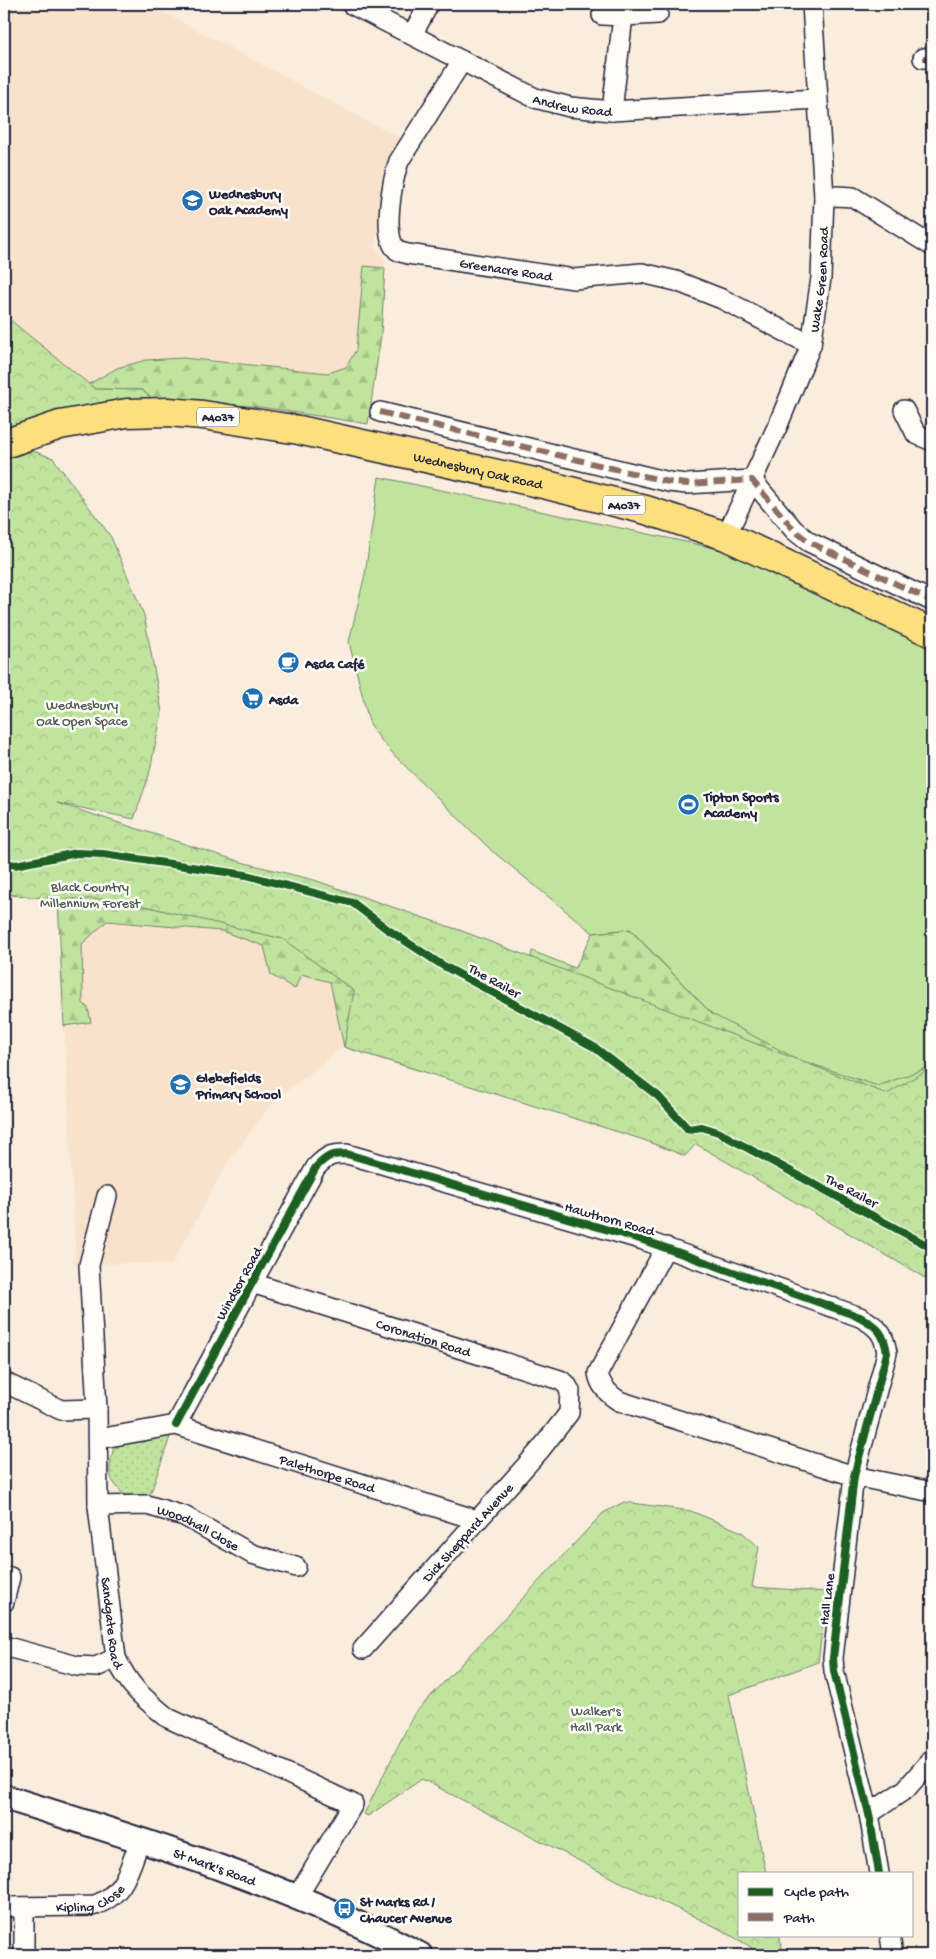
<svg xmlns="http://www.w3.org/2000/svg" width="936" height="1959" viewBox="0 0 936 1959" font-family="'Gochi Hand',sans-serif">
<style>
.built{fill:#f8e2cb}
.grass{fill:url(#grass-dots);stroke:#71836c}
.forest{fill:url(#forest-firs);stroke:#71836c}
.park{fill:url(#park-crowns);stroke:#71836c}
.pitch{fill:#c0e49e;stroke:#71836c}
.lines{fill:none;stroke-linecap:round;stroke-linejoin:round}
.minor-casing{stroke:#22223b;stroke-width:22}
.tertiary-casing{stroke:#22223b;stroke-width:28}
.primary-casing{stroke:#22223b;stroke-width:31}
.minor{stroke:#fdfcf7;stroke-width:19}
.tertiary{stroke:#fdfcf7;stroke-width:24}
.primary{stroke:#fce080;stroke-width:28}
.quiet{stroke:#8d6e63;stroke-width:6;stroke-dasharray:12 6;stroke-linecap:butt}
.cycleway-casing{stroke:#fdfcf7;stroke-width:11}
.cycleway{stroke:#1b5e20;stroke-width:8}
.labels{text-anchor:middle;stroke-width:5;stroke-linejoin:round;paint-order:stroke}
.shield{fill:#fdfcf7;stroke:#646373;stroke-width:1}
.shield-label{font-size:12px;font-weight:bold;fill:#22223b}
.street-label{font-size:14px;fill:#22223b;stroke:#fdfcf7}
.poi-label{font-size:14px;font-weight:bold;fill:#22223b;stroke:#fdfcf7;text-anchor:start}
.park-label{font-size:14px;fill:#515c59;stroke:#fdfcf7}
</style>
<defs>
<pattern id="grass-dots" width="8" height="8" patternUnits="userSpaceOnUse" patternTransform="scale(1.25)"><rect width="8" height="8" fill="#c0e49e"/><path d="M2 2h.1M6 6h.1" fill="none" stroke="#a5c389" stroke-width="1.8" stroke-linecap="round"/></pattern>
<pattern id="forest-firs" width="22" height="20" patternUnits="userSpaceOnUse" patternTransform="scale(1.25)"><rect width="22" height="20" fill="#c0e49e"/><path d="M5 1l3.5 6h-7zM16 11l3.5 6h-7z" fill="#a5c389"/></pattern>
<pattern id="park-crowns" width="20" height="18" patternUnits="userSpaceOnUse" patternTransform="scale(1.25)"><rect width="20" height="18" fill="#c0e49e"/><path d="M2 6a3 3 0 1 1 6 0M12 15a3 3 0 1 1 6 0" fill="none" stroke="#a5c389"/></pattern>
</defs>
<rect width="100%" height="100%" fill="#faeddd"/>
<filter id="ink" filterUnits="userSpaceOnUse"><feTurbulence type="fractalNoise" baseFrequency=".02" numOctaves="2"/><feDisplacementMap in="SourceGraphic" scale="10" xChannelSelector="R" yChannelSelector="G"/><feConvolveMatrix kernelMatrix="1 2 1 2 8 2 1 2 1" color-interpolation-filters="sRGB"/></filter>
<g filter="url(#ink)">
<path class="built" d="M4,4H148L401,139L390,156L375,246L385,262L381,335L368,424L261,407L151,398L142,390L95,389L4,315Z
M58,899L283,939L354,991L344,1047L333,1054L312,1072L275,1099L224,1168L172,1265L145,1263L74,1264L75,1246Z"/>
<path class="grass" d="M171,1434L149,1498L123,1494C107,1476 108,1474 113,1450L128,1440Z"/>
<path class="forest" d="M364,266L385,268L381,335L368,424L261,407L151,398L142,390L95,389L89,384L117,368L146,360L183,358L328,373L346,367L356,350Z
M16,875L347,953L421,1071L344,1047L330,982L301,974L295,989L271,975L264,946L221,931L107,921L82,944L83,1003L88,1008L91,1022L64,1026L58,899L12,895Z
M629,929L712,1014L911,1073L932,1066V1238L529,969L532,951L575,968L593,933Z"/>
<path class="park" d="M4,315L95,389L142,390L151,398L79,407L4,429Z
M33,451L53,458L111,537L144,615L162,712L149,775L134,819L57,803L241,862L314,880L462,931L887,1094L932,1067V1282L696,1144L685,1156L644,1140L344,1047L354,991L283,939L115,899H58L4,894V460Z
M624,1502L691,1511L742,1532L759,1547L752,1587L827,1592L818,1662L729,1695L766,1873H740V1935H779L784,1955H753L751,1947L716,1927L610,1877L422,1779L368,1816L364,1814L414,1714L603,1513Z"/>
<path class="pitch" d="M379,477L724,550L932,648V1066L878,1086L797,1059L712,1014L630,929L593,933L491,850L397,758L380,739L369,722L349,642L365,574Z"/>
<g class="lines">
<defs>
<g id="minor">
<path id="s1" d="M351,4L535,98L570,107L612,111L817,99"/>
<path d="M602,15L623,16L612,111"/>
<path d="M623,16L658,14"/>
<path d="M412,35L429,4"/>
<path d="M923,58H932"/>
<path id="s2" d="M462,61L399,161C393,178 381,237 397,250C399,252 404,253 408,254L574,279L642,273L676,281L722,299L811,345"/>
<path d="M824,197L836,196L853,197L932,246"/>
<path d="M904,410L916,434L932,441"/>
<path d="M380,412L669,482L687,484L752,480L794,530L809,542L932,601"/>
<path id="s3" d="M726,536L778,425L811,345L821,278L824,197L812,4"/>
<path id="s4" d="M107,1196L89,1265L97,1409L98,1506L116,1658C130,1688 142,1697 168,1718L353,1804L297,1897"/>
<path d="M666,1247L598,1373C600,1386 608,1394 619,1401L854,1476L932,1492"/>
<path id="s5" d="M252,1283L560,1380L566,1384L570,1391L569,1413L540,1450L363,1649"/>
<path d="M4,1382L61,1410L97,1409"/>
<path d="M176,1425L252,1283L316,1167C328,1155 331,1154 347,1154L643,1240L860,1317C878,1327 884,1333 887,1353L854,1476L833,1658L834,1671L869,1814L879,1873"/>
<path id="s6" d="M98,1439L176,1425L477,1520"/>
<path id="s7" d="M98,1506L147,1505L184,1516L252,1554L296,1567"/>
<path d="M4,1602L10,1577"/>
<path d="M4,1646L77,1666L96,1667L116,1658"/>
<path d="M869,1814L906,1789L932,1759"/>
<path id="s8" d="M4,1907L92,1906C125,1896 129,1869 140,1840"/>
<path d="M24,1907V1955"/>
<path d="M890,1935L893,1955"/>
</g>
<g id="tertiary">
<path id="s9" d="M4,1797C145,1841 290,1885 420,1955"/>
</g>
<g id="primary">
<path id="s10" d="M4,444L60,425L127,413L168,412L203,415L299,430L543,484L646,510L726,536L932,633"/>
</g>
</defs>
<use href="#minor" class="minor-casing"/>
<use href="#tertiary" class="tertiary-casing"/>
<use href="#primary" class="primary-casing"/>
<use href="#minor" class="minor"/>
<use href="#tertiary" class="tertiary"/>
<use href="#primary" class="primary"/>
<path class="quiet" d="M923,58H932
M380,412L669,482L687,484L752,480L794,530L809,542L932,601"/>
<defs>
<path id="cycleway" d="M4,862L15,865L77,853L103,854L246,875L353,903L387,929L442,965L594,1047L658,1096L688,1129L702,1127L718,1132L932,1248
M176,1425L252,1283L316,1167C328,1155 331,1154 347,1154L643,1240L860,1317C878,1327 884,1333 887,1353L854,1476L833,1658L834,1671L869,1814L879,1873"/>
</defs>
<use href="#cycleway" class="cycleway-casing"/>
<use href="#cycleway" class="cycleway"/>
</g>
</g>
<defs>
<symbol id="school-disc" viewBox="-11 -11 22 22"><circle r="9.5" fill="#1f6fb2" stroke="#fdfcf7"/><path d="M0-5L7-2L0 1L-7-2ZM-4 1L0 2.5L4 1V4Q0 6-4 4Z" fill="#fff"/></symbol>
<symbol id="cafe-disc" viewBox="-11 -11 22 22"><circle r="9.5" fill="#1f6fb2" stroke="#fdfcf7"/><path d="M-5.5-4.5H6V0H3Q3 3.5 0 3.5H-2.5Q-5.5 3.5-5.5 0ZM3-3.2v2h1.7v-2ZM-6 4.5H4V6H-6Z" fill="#fff"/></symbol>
<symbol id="supermarket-disc" viewBox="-11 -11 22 22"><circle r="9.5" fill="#1f6fb2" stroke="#fdfcf7"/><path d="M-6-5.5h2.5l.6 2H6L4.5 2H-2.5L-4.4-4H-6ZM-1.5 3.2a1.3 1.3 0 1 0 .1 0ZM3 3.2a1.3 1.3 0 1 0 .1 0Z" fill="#fff"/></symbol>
<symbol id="stadium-disc" viewBox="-11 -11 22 22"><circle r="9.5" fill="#1f6fb2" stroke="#fdfcf7"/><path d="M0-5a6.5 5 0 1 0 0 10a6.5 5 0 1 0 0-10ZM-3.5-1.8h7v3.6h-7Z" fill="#fff"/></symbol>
<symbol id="bus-disc" viewBox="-11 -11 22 22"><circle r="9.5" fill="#1f6fb2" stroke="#fdfcf7"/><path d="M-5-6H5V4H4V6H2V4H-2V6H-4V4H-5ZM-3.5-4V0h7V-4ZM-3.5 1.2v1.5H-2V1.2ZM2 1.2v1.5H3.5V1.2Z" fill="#fff"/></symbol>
</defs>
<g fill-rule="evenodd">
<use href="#school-disc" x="180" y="188" width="25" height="25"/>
<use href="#cafe-disc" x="276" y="650" width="25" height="25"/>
<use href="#supermarket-disc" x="240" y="686" width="25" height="25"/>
<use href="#stadium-disc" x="676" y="792" width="25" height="25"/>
<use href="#school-disc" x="168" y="1072" width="25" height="25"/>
<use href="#bus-disc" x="332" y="1896" width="25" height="25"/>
</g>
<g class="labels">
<g class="shield">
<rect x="197" y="407.5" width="42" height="19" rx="4"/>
<rect x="603" y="495.5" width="42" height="19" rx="4"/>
</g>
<g class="shield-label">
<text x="218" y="421">A4037</text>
<text x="624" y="509">A4037</text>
</g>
<g class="street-label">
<text dy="5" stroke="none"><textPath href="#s1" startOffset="245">Andrew Road</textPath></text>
<text dy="5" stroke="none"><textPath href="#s2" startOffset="321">Greenacre Road</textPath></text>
<text dy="5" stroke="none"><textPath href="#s3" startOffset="275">Wake Green Road</textPath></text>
<text dy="5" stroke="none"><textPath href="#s10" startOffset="484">Wednesbury Oak Road</textPath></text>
<text transform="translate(495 980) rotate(29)" y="5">The Railer</text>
<text transform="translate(852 1190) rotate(28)" y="5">The Railer</text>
<text transform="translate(610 1218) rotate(16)" y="5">Hawthorn Road</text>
<text transform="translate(238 1283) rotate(-61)" y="5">Windsor Road</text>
<text dy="5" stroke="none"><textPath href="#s5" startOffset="180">Coronation Road</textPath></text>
<text dy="5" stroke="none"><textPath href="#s6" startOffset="238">Palethorpe Road</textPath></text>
<text dy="5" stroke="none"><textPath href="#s7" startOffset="105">Woodhall Close</textPath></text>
<text transform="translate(467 1532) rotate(-48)" y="5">Dick Sheppard Avenue</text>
<text transform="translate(826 1599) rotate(-83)" y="5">Hall Lane</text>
<text dy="5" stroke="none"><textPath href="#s4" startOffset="430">Sandgate Road</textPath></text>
<text dy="5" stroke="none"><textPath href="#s9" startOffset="222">St Mark's Road</textPath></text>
<text dy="5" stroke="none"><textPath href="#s8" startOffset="88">Kipling Close</textPath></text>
</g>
<g class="poi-label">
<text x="209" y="198">Wednesbury<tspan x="209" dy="16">Oak Academy</tspan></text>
<text x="305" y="668">Asda Café</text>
<text x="269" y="704">Asda</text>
<text x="704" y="801">Tipton Sports<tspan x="704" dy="16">Academy</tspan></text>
<text x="196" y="1082">Glebefields<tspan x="196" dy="16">Primary School</tspan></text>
<text x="360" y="1906">St Marks Rd /<tspan x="360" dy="16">Chaucer Avenue</tspan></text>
</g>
<g class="park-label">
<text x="82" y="709">Wednesbury<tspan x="82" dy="16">Oak Open Space</tspan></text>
<text x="90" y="891">Black Country<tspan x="90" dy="16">Millennium Forest</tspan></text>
<text x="596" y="1715">Walker's<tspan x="596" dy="16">Hall Park</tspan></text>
</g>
</g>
<rect width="936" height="1959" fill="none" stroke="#fdfcf7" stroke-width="20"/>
<rect x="10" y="10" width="916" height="1939" fill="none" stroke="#22223b" stroke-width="2" filter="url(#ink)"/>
<rect x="738" y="1872" width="175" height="65" fill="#fdfcf7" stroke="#a5a5ac"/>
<rect x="748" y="1888" width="25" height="8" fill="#1b5e20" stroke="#a5a5ac"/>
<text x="784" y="1896" font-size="15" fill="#22223b">Cycle path</text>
<rect x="748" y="1913" width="25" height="8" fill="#8d6e63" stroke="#a5a5ac"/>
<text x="784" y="1922" font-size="15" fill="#22223b">Path</text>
</svg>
